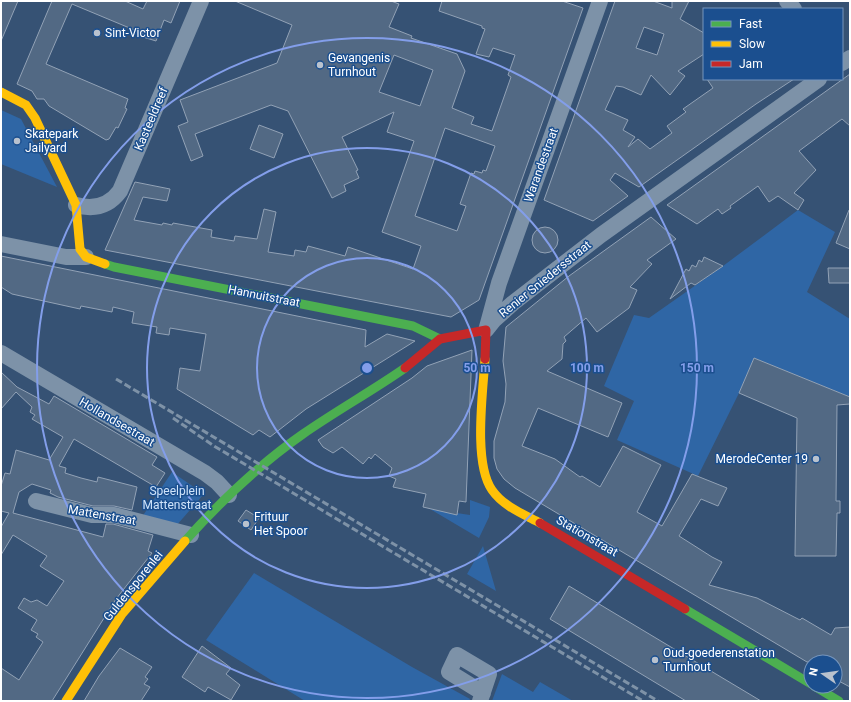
<svg xmlns="http://www.w3.org/2000/svg" width="851" height="702" viewBox="0 0 851 702" font-family="Roboto,sans-serif">
<style>
.green{fill:#2f66a5}
.building{fill:#526984;stroke:#92a2b6;fill-rule:evenodd}
.lines{fill:none;stroke-linecap:round;stroke-linejoin:round}
.street{stroke:#7d92a8;stroke-width:16}
.fast{stroke:#4caf50;stroke-width:9}
.slow{stroke:#ffc107;stroke-width:9}
.jam{stroke:#c62828;stroke-width:9}
.rail{stroke:#7e92a7;stroke-width:3;stroke-dasharray:7 3;stroke-linecap:butt}
.ring{fill:none;stroke:#839eea;stroke-width:2}
.poi-dot{fill:#b9c2ce;stroke:#1b4f8f;stroke-width:1.5}
.labels{text-anchor:middle;stroke-width:3;stroke-linejoin:round;paint-order:stroke}
.poi-label{font-size:12px;fill:#fff;stroke:#1b4f8f;text-anchor:start}
.street-label{font-size:12px;fill:#fff;stroke:#1b4f8f}
.park-label{font-size:12px;fill:#cfe3fa;stroke:#1b4f8f}
.centre{fill:#839eea;stroke:#1b4f8f;stroke-width:2}
.ring-label{font-size:12px;text-anchor:middle;font-weight:bold;fill:#839eea;stroke:#1b4f8f;stroke-width:3;stroke-linejoin:round;paint-order:stroke}
</style>
<rect width="100%" height="100%" fill="#365274"/>
<path class="green" d="M1,110L21,119L57,187L1,164Z
M798,210L835,232L807,292L850,319V397L754,358L739,393L698,476L617,440L634,401L604,386L634,315L649,318L723,266Z
M172,472L204,494L176,526L142,517Z
M470,500L490,507L489,517L479,538L430,509L470,515Z
M483,546L496,591L467,574Z
M254,573L412,667L470,699L469,701H305L206,640Z
M502,674L533,692L540,682L573,701H492Z"/>
<path class="building" d="M1,1H18L1,41Z
M52,1H125L143,9L147,1H180L171,23L164,20L156,41L143,37L144,34L72,4L46,64L128,99L125,108L127,109L118,128L116,127L109,139L106,140L49,106L44,99H37L32,91L17,84Z
M235,1H391L399,4L389,27L412,36L411,38L457,54L465,71L452,108L474,117L471,124L492,131L511,77L508,75L515,55L493,48L489,57L476,54L485,29L482,28V26L439,11L442,1H562L583,8L479,300L451,317L105,250L135,182L170,189L167,201L143,197L134,220L162,225L163,223L172,225L173,223L212,230L211,237L234,241L235,236L257,239L264,209L276,212L268,252L294,256L295,250L306,252L308,246L345,256L348,247L413,269L421,246L382,232L414,141L387,132L394,112L342,137L358,170L356,171L359,178L344,185L346,191L332,198L288,111L271,105L195,134L203,156L191,161L178,126L188,122L180,100L277,63L292,25ZM394,55L433,70L420,106L379,92ZM445,128L495,146L486,171L483,170L482,173L475,171L474,174L471,173L460,204L466,206L457,231L415,216Z
M615,1H653L672,8V1H689L680,19L704,33V54L678,71L685,76L670,95L651,75L641,95L623,87L616,86L605,110L628,120L623,130L635,137L628,147L638,139L650,149L672,133L667,126L686,112L683,109L713,88L707,79H794L756,104L639,187L615,173L610,180L628,196L593,221L544,200ZM644,27L664,34L657,55L636,48Z
M850,74V126L842,119L799,151L816,170L794,193L804,200L798,210L778,196L769,202L758,186L730,206L731,208L722,214L718,209L697,224L667,205Z
M259,125L283,134L274,158L250,149Z
M849,210H850V249L836,243Z
M651,217L676,239L647,260L652,264L630,287L637,290L629,308L597,332L586,318L564,337L566,341L563,344L562,359L547,371L622,403L608,437L538,408L522,446L555,459L580,477L582,476L600,487L623,446L661,465L637,512L662,526L692,474L727,488L718,506L701,499L679,536L712,557L722,562L709,585L757,598L800,620L802,618L831,635L835,628L850,627V687L835,679V662H807L515,488L504,479L497,469L494,458V441L505,402L506,384L503,361L506,327L569,276Z
M532 240a13 13 0 1 1 26 0a13 13 0 1 1-26 0Z
M1,256L366,330L365,347L387,334L415,341L306,409L270,437L259,430L253,435L177,389L180,368L200,371L206,334L170,328L169,335L156,333L157,327L132,323L134,312L113,307L112,312L81,306L80,309L12,294L1,287Z
M704,257L723,266L695,285L691,283L670,299L686,269L689,271L692,265L696,267L699,260L702,262Z
M828,268H850V283H829Z
M472,350L466,502L459,501L457,515L423,507L426,494L393,487L396,479L389,476L392,468L375,454L371,459L369,457L363,464L342,447L333,453L323,447L318,440L412,378L427,366Z
M754,358L850,397V404L837,405L836,501H840V513H837L836,556H795L797,418L739,393Z
M1,372L17,387L49,404L54,396L157,457L152,465L165,473L156,487L74,439L59,466L66,468L65,473L81,478L97,482L98,477L137,487L132,510L114,506H93L58,497L50,493L51,490L32,484L19,492L13,513L103,537L106,524H113L153,535L148,551L152,553L116,599L52,701H1V668L19,680L43,642L36,637L38,634L31,630L37,620L18,608L24,598L31,602L37,600L47,606L64,581L40,566L47,556L13,535L1,555V527L9,513L1,511V486L5,473L10,474L16,450L49,460L63,437L32,419L35,415L30,412L32,407L16,392L1,409Z
M246,510L259,518L251,530L238,521Z
M569,586L761,701H686L550,619Z
M202,646L231,668L226,674L240,685L231,700L208,687L205,692L182,677Z
M120,648L152,667L145,677L148,679L144,684L150,687L141,701H84L99,676Z"/>
<g class="lines">
<path class="street" d="M787,1L794,9
M842,63L850,58
M76,205C94,210 109,206 120,191L201,1
M1,244L66,257H86
M487,327L499,283L600,1
M486,330L494,320L513,303L601,235L819,79
M1,353L205,473L217,482L229,495
M36,501L92,515H114L191,535
M480,701L489,674L457,655L449,672L483,693"/>
<path class="fast" d="M105,264L114,267L413,326L440,339
M185,541C220,502 260,464 303,434C336,411 372,391 405,368
M685,609L811,684
M814,686L839,701"/>
<path class="slow" d="M1,92L26,105L35,118L76,205L80,249L86,257L105,264
M485,359C483,392 473,463 492,490C503,506 523,514 540,523
M66,701L122,614L185,541"/>
<path class="jam" d="M405,368L440,339L486,330L485,359
M540,523L685,609"/>
<path class="rail" d="M116,379L658,701
M173,418L214,446L643,701"/>
</g>
<g class="ring">
<circle cx="367" cy="368" r="110"/>
<circle cx="367" cy="368" r="220"/>
<circle cx="367" cy="368" r="330"/>
</g>
<g class="poi-dot">
<circle cx="97" cy="33" r="4"/>
<circle cx="320" cy="65" r="4"/>
<circle cx="17" cy="141" r="4"/>
<circle cx="816" cy="459" r="4"/>
<circle cx="246" cy="524" r="4"/>
<circle cx="655" cy="660" r="4"/>
</g>
<g class="labels">
<g class="poi-label">
<text x="105" y="37">Sint-Victor</text>
<text x="328" y="62">Gevangenis<tspan x="328" dy="14">Turnhout</tspan></text>
<text x="25" y="138">Skatepark<tspan x="25" dy="14">Jailyard</tspan></text>
<text x="808" y="463" text-anchor="end">MerodeCenter 19</text>
<text x="254" y="521">Frituur<tspan x="254" dy="14">Het Spoor</tspan></text>
<text x="663" y="657">Oud-goederenstation<tspan x="663" dy="14">Turnhout</tspan></text>
</g>
<g class="street-label">
<text transform="translate(151 119) rotate(-67)" y="4">Kasteeldreef</text>
<text transform="translate(541 165) rotate(-70)" y="4">Warandestraat</text>
<text transform="translate(545 279) rotate(-39)" y="4">Renier Sniedersstraat</text>
<text transform="translate(264 296) rotate(11)" y="4">Hannuitstraat</text>
<text transform="translate(117 422) rotate(30)" y="4">Hollandsestraat</text>
<text transform="translate(102 515) rotate(10)" y="4">Mattenstraat</text>
<text transform="translate(587 536) rotate(30)" y="4">Stationstraat</text>
<text transform="translate(133 586) rotate(-51)" y="4">Guldensporenlei</text>
</g>
<g class="park-label">
<text x="177" y="495">Speelplein<tspan x="177" dy="14">Mattenstraat</tspan></text>
</g>
</g>
<circle cx="367" cy="368" r="6" class="centre"/>
<g class="ring-label">
<text x="477" y="372">50 m</text>
<text x="587" y="372">100 m</text>
<text x="697" y="372">150 m</text>
</g>
<rect width="851" height="702" fill="none" stroke="#ffffff" stroke-width="4"/>
<rect x="703" y="8" width="140" height="72" fill="#1b4f8f" stroke="#7695bc"/>
<rect x="711" y="21" width="20" height="6" fill="#4caf50" stroke="#7695bc"/>
<text x="739" y="28" font-size="12" fill="#ffffff">Fast</text>
<rect x="711" y="41" width="20" height="6" fill="#ffc107" stroke="#7695bc"/>
<text x="739" y="48" font-size="12" fill="#ffffff">Slow</text>
<rect x="711" y="61" width="20" height="6" fill="#c62828" stroke="#7695bc"/>
<text x="739" y="68" font-size="12" fill="#ffffff">Jam</text>
<g transform="translate(823 674) rotate(283)"><circle r="19" fill="#1b4f8f" stroke="#7695bc"/>
<path d="M0-3L7 15L0 10L-7 15Z" fill="#b9c2ce"/>
<text y="-6" font-size="11" font-weight="bold" text-anchor="middle" fill="#ffffff">N</text>
</g>
</svg>
